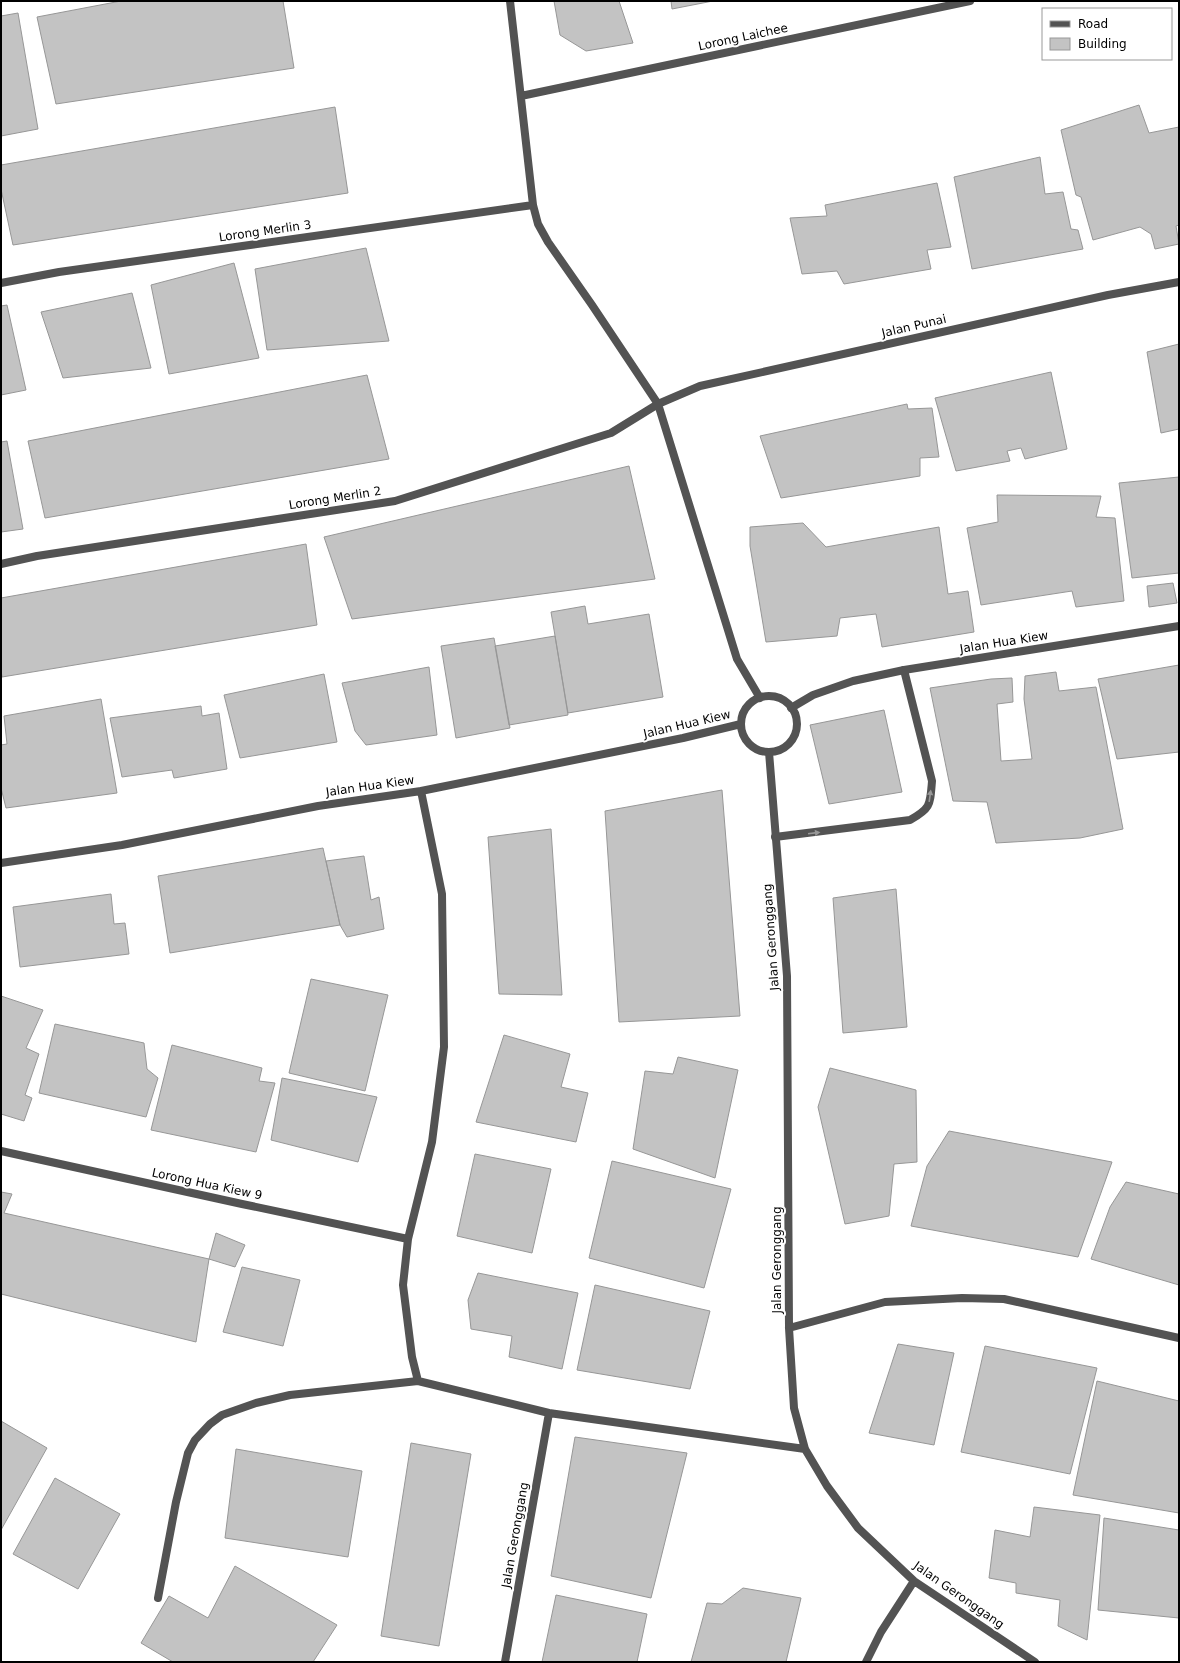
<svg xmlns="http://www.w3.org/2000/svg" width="1180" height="1663" viewBox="0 0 1180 1663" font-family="'DejaVu Sans',sans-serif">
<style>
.building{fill:#c3c3c3;stroke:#979797}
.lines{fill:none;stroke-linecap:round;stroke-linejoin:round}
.service{stroke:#535353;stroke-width:8}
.minor{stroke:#535353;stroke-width:8}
.oneway{fill:#989898}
.labels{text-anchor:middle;stroke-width:4;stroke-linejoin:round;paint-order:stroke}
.street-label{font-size:12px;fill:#000;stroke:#fff}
</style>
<rect width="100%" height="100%" fill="#fff"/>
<path class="building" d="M121,1H283L294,68L56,104L37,17Z
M554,1H619L633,43L586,51L560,35Z
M671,1H713L672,9Z
M18,13L38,129L1,136V16Z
M1139,105L1149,133L1179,127V225L1176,226L1179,244L1155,249L1151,234L1140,227L1093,240L1081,197L1076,195L1061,130Z
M335,107L348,193L13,245L1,189V165Z
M1040,157L1045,194L1063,192L1071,229L1078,230L1083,249L972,269L954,177Z
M937,183L951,247L927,250L931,269L844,284L837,271L802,274L790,218L827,216L825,205Z
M366,248L389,341L267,350L255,269Z
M234,263L259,358L169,374L151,285Z
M132,293L151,368L63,378L41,312Z
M7,305L26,390L1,395V306Z
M1179,344V429L1161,433L1147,352Z
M1051,372L1067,449L1025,459L1021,448L1007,451L1010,461L956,471L935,398Z
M367,375L389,459L45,518L28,441Z
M907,404L908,409L932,408L939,457L920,458V476L781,498L760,436Z
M7,441L23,529L1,532V442Z
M629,466L655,579L352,619L324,537Z
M1179,477V573L1132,578L1119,483Z
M997,495L1101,496L1096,517L1115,518L1124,601L1076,607L1072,591L981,605L967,528L998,522Z
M803,523L826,547L939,527L948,594L968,591L974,632L882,647L876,614L840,618L837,636L766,642L750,546V527Z
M306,544L317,625L2,677L1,670V598Z
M1173,583L1177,603L1149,607L1147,586Z
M585,606L588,624L649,614L663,697L568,713L551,612Z
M555,636L568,715L509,725L495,646Z
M494,638L510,728L456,738L441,646Z
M1179,665V752L1117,759L1098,679Z
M429,667L437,735L366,745L355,731L342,683Z
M1056,672L1059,691L1096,687L1123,829L1080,838L996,843L987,802L953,801L930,688L991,679L1012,678L1013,702L997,704L1001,761L1032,759L1024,699L1025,676Z
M324,674L337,742L240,758L224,695Z
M101,699L117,793L6,808L1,788V745L7,744L4,716Z
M201,706L202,716L219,713L227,769L174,778L172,770L122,777L110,718Z
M884,710L902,792L829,804L810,725Z
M722,790L740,1016L619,1022L605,811Z
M551,829L562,995L499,994L488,837Z
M323,848L340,925L170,953L158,876Z
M364,856L371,900L379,897L384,929L347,937L340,925L326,861Z
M896,889L907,1027L843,1033L833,898Z
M111,894L114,924L125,923L129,954L20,967L13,907Z
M311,979L388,995L365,1091L289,1073Z
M1,996L43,1010L26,1048L39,1054L25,1095L32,1098L24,1121L1,1114Z
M55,1024L144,1043L147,1069L158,1078L146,1117L39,1093Z
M504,1035L570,1054L561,1087L588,1093L576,1142L476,1122Z
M172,1045L262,1068L259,1081L275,1083L256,1152L151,1130Z
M678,1057L738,1070L715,1178L633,1149L645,1071L673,1074Z
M830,1068L916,1090L917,1162L894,1164L889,1216L845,1224L818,1107Z
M282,1078L377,1097L358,1162L271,1140Z
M949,1131L1112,1162L1078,1257L911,1226L927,1166Z
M475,1154L551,1169L532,1253L457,1236Z
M612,1161L731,1189L704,1288L589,1258Z
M1126,1182L1179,1194V1285L1091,1259L1110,1207Z
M1,1192L12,1194L4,1213L209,1259L196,1342L1,1294Z
M216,1233L245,1245L235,1267L209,1259Z
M242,1267L300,1280L283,1346L223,1332Z
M478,1273L578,1293L562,1369L509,1357L512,1336L471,1329L468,1300Z
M595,1285L710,1311L690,1389L577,1370Z
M898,1344L954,1353L934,1445L869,1433Z
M985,1346L1097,1368L1070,1474L961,1452Z
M1097,1381L1179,1401V1513L1073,1495Z
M1,1421L47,1448L1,1530Z
M575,1437L687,1453L651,1598L551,1576Z
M411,1443L471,1454L439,1646L381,1636Z
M236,1449L362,1471L348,1557L225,1538Z
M55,1478L120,1514L78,1589L13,1554Z
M1034,1507L1100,1515L1087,1640L1058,1626L1060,1600L1016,1593V1583L989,1578L995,1530L1030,1537Z
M1104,1518L1179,1530V1618L1098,1610Z
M235,1566L337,1625L313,1662H173L141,1643L169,1596L208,1618Z
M743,1588L801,1598L786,1662H691L707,1603L722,1604Z
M556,1595L647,1614L637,1662H542Z"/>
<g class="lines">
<path class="service" d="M775,837L910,820C931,808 930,805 932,781L904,670"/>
<path class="minor" d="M510,1L533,205L538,224L548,242L592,305L658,404L737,659L760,698
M521,96L970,1
M1,283L59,272L533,205
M1,564L37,556L395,501L611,433L658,404L700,386L1108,295L1179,282
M741 724a28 28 0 1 1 56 0a28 28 0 1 1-56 0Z
M791,708L813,695L853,681L904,670L1179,626
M769,752L787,976L789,1328L794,1408L805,1449L827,1486L858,1528L914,1581L1035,1662
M421,791L442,894L444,1047L432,1142L408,1239L403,1285L412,1357L418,1381L549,1413L805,1449
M1,863L122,845L318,806L421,791L683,738L741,724
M1,1151L242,1204L408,1239
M789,1328L885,1302L962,1298L1004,1299L1179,1338
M158,1598L176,1502L188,1453L195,1440L210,1424L222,1415L256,1403L290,1395L418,1381
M505,1662L549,1413
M866,1662L881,1632L914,1581"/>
</g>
<defs><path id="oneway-solid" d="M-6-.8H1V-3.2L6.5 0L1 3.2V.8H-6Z"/></defs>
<g class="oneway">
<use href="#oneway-solid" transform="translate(930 796) rotate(-82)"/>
<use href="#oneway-solid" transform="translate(814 833) rotate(-7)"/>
</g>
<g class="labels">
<g class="street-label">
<text transform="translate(743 37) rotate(-12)" y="4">Lorong Laichee</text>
<text transform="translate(265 231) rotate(-8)" y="4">Lorong Merlin 3</text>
<text transform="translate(914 326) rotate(-13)" y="4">Jalan Punai</text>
<text transform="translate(335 498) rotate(-9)" y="4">Lorong Merlin 2</text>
<text transform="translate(1004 642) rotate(-9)" y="4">Jalan Hua Kiew</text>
<text transform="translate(687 724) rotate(-13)" y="4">Jalan Hua Kiew</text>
<text transform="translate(370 786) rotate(-8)" y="4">Jalan Hua Kiew</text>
<text transform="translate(771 937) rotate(-94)" y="4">Jalan Geronggang</text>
<text transform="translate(207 1184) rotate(12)" y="4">Lorong Hua Kiew 9</text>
<text transform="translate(777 1260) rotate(-90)" y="4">Jalan Geronggang</text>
<text transform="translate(515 1535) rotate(-80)" y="4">Jalan Geronggang</text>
<text transform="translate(959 1595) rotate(35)" y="4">Jalan Geronggang</text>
</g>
</g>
<rect width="1180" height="1663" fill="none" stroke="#000000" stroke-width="4"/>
<rect x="1042" y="8" width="130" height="52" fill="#ffffff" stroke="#999999"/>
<rect x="1050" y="21" width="20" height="6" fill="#535353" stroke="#999999"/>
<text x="1078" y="28" font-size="12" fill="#000000">Road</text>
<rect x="1050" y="38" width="20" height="12" fill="#c3c3c3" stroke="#999999"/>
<text x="1078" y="48" font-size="12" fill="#000000">Building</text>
</svg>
